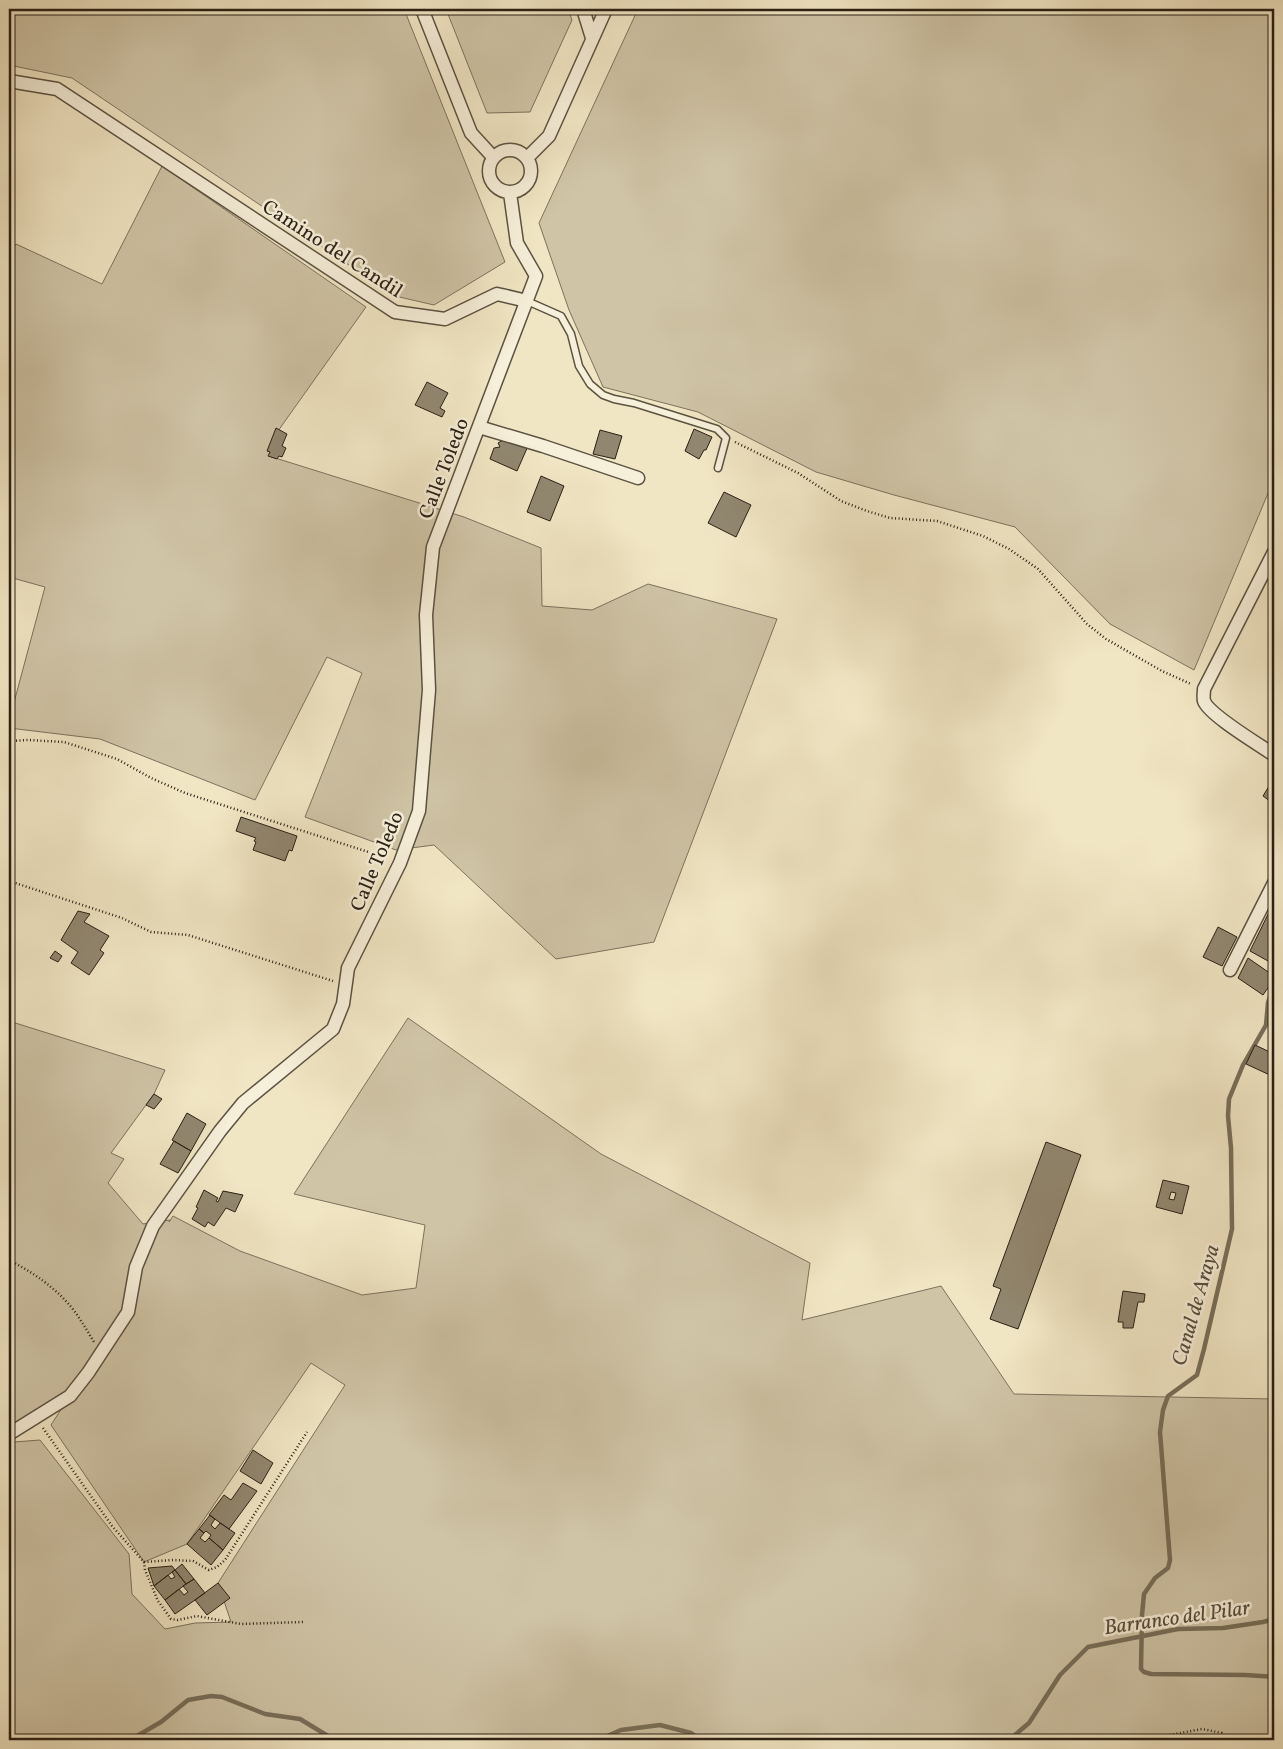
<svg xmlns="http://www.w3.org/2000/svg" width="1283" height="1749" viewBox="0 0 1283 1749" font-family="Vollkorn,serif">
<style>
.green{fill:#cfc4a6;stroke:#7c725e}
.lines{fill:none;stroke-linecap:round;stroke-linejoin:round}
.stream{stroke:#786f5a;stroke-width:4.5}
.building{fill:#918770;stroke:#292015;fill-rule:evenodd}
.service-casing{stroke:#5b5241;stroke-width:9}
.minor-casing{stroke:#5b5241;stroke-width:15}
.path{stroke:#292015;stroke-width:2.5;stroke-dasharray:1 2.5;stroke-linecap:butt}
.service{stroke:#f6efd9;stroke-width:6}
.minor{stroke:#f6efd9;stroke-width:12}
.labels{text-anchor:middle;stroke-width:5;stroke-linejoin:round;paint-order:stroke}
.street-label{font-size:20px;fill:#292015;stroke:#f6efd9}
.water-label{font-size:21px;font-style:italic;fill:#574e3d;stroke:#f6efd9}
</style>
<rect width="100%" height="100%" fill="#f1e6c4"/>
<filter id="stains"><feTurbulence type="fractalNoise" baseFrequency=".004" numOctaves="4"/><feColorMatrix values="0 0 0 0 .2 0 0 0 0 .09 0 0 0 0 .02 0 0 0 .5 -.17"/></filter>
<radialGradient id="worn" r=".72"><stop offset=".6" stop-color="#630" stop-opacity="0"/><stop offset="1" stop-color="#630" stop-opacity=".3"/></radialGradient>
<path class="green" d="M9,9H404L505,262L434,305L395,296L72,78L9,65Z
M446,9H568L572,20L530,112L487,113Z
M638,9H1274V479L1194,670L1110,624L1015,527L894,495L816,472L698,412L603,387L569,310L539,223Z
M162,166L366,307L278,431L269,456L464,517L541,548L542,606L592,610L648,584L777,619L654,942L556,959L434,845L396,850L305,817L362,673L327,657L255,800L100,739L9,728V721L45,587L9,577V254L16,244L102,284Z
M408,1018L601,1154L810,1263L802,1320L941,1286L1014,1394L1274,1399V1740H9V1445L14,1442L40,1440L129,1554L132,1594L165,1629L195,1623L231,1622L218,1583L345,1385L311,1363L187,1544L144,1562L51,1425L69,1397L9,1434V1021L165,1070L154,1094L111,1153L124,1159L108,1183L143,1224L170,1220L169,1222L173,1216L240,1251L362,1295L416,1288L425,1225L294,1194Z"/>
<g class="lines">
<path class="stream" d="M1274,984L1268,1003L1266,1025L1243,1065L1229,1099L1228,1116L1231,1148L1232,1229L1204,1349L1197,1375L1168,1396L1163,1410L1160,1432L1170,1560L1168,1568L1155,1578L1144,1594L1142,1615L1141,1669L1144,1672L1151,1674L1245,1675L1274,1677
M130,1740L161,1722L188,1700L211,1696L222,1697L265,1714L300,1719L328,1736L361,1737L369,1740
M598,1740L621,1730L660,1725L691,1733L701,1740
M1009,1740L1029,1723L1060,1675L1088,1647L1178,1629L1223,1628L1263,1622L1274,1619"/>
</g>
<path class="building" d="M427,382L448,393L440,408L445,411L442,417L415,405Z
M276,428L287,434L282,446L286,448L282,457L279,456L277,459L268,456L270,452L267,451Z
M694,429L712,437L706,450H704L699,459L685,451Z
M600,430L622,436L615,459L593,454Z
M503,440L528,446L517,471L490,459L494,448L500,447L498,443Z
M541,476L564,486L550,521L527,512Z
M724,492L751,505L736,537L708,523Z
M1274,778V804L1263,796Z
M241,817L297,836L292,851L289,850L285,861L253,850L256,842L254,841L256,838L236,831Z
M1274,902V949L1268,961L1250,951Z
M78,911L90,914L84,922L109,936L100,950L104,953L89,975L71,963L78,952L61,940Z
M1218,927L1237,937L1222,966L1203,957Z
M55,951L62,956L58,962L50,958Z
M1248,958L1274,976V979L1263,995L1238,978Z
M1255,1045L1274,1054V1072L1272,1076L1246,1064Z
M154,1094L162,1099L154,1109L146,1105Z
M187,1113L206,1124L191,1151L172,1140Z
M174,1141L191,1151L178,1173L160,1164Z
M1046,1142L1081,1155L1018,1329L990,1319L1001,1289L993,1286Z
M1163,1180L1189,1186L1182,1214L1156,1207ZM1171,1192L1176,1193L1174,1200L1169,1199Z
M204,1190L218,1198L216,1201L218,1202L223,1191L243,1195L235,1212L226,1208L214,1226L208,1222L205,1227L192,1219L198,1208L196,1207Z
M1123,1291L1145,1294L1144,1302H1138L1133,1328H1123V1322H1118Z
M253,1450L273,1463L261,1484L240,1471Z
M243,1483L257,1491L229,1529L209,1515L224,1495L231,1500Z
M210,1515L215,1519L211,1525L215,1529L220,1523L235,1533L223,1550L209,1538L211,1535L206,1531L204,1533L199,1529Z
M199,1529L204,1533L200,1538L205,1542L209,1538L223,1550L211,1565L187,1544Z
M182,1564L194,1579L186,1584L175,1570Z
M172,1566L175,1570L154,1586L148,1568Z
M175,1570L186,1584L165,1600L154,1586L168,1575L171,1579L175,1577L172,1572Z
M194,1579L205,1593L175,1614L165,1600L179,1589L184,1595L188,1592L183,1586Z
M218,1583L230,1598L207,1615L195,1600Z"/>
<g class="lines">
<defs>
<path id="service" d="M527,301L561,316L571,334L579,366L590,384L603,395L614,399L634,403L717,429L726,438L718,468"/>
<path id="minor" d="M422,9L471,133L493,157
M583,9L592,38
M9,81L57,89L395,312L445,319L497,294L527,301
M489 171a21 21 0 1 1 42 0a21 21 0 1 1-42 0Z
M527,158L549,136L606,9
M479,427L543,446L638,478
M1274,552L1204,689C1204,692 1203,698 1204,701C1209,715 1260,745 1274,755
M1230,970L1274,883
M9,1434L70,1396L88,1373L128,1312L136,1267L153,1226L220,1131L243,1103L333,1029L343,1004L348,968L400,863L419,811L429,690L426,615L433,547L536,276L517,243L510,193"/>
</defs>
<use href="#service" class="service-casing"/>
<use href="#minor" class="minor-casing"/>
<path class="path" d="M735,442L798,473L841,501L867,511L890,518L937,521L983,536L1009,549L1038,569L1087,624L1106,639L1162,671L1191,684
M9,741L28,740L64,742L117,759L151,778L185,793L387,858
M9,881L122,918L151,932L188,935L333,981
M9,1260C34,1273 58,1289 75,1312C82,1322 88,1332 94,1342
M43,1428L112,1526L144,1562L145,1570L158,1601L171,1619L178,1620L197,1616L241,1624L303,1622
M144,1562L173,1560L193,1561L209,1570L217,1567L225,1560L307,1432
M1142,1740L1202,1729L1222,1733L1227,1740"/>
<use href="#service" class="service"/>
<use href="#minor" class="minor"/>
</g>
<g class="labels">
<g class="street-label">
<text transform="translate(333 248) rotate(33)" y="7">Camino del Candil</text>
<text transform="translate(443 468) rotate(-69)" y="7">Calle Toledo</text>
<text transform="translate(376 861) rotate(-67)" y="7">Calle Toledo</text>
</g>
<g class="water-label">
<text transform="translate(1195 1305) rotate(-74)" y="7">Canal de Araya</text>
<text transform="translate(1177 1617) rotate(-8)" y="7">Barranco del Pilar</text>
</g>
</g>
<rect width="1283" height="1749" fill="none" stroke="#f1e6c4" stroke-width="30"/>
<rect x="10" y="10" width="1263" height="1729" fill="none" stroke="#292015" stroke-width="2.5"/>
<rect x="15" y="15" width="1253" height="1719" fill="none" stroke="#292015"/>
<rect width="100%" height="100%" filter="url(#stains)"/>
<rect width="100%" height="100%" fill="url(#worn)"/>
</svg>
